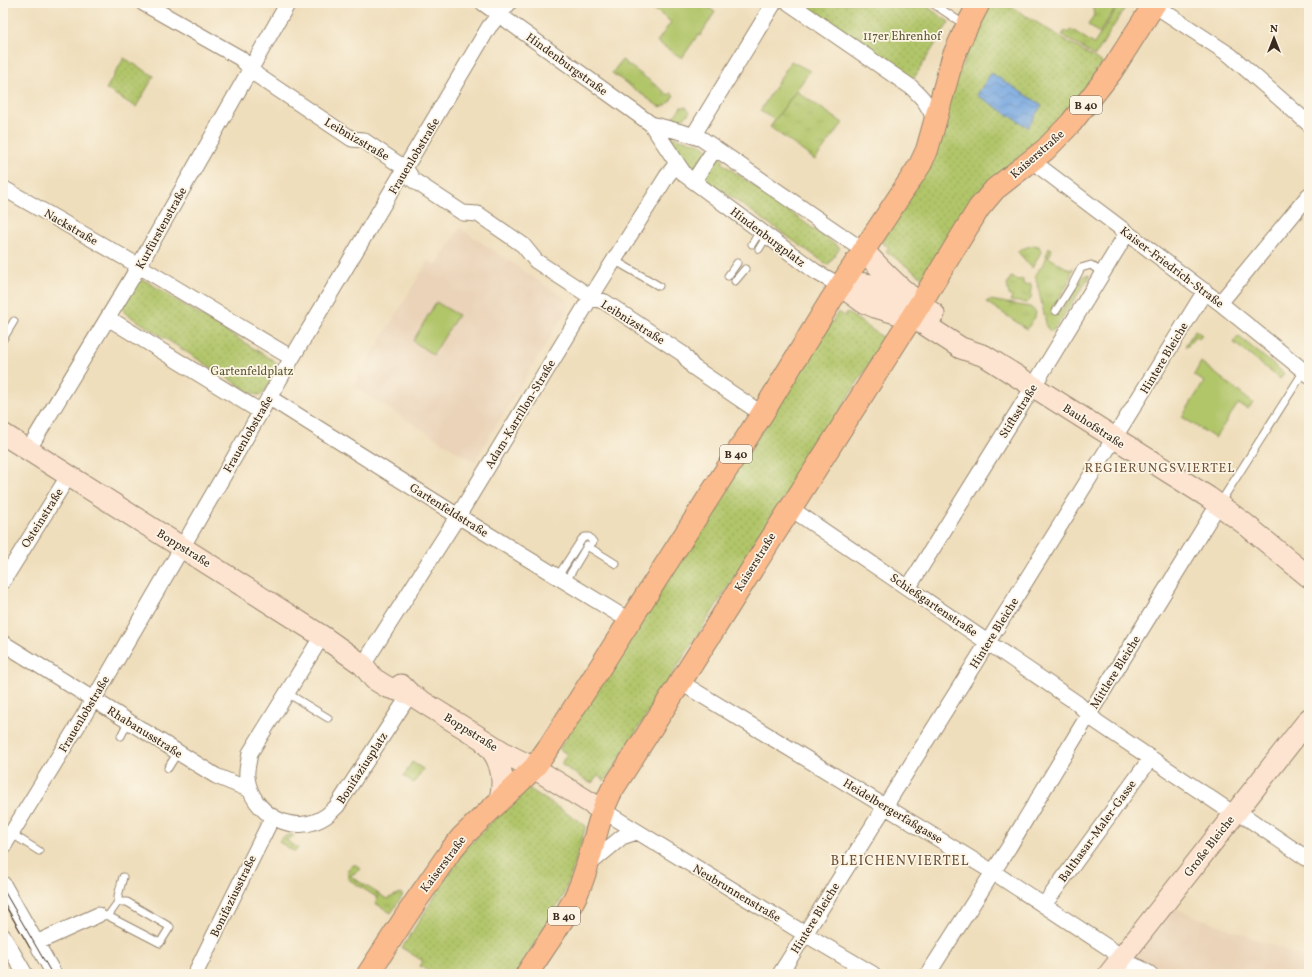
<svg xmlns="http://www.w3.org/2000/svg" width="1312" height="977" viewBox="0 0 1312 977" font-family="Vollkorn,serif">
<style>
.built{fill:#ead3b8}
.grass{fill:url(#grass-tufts);stroke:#767844}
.park{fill:url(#park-dots);stroke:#767844}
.garden{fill:#b1c569;stroke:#767844}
.water{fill:url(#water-waves);stroke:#586880}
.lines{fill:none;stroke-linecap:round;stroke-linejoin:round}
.lane-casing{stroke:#95846d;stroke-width:9}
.street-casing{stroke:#95846d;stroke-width:17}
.secondary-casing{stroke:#95846d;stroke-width:23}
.primary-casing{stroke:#95846d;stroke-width:24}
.lane{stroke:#fff;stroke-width:7}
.street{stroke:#fff;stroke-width:15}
.secondary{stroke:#fde4d1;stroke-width:21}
.primary{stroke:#fbbb8d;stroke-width:22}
.tram{stroke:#3b2a1e;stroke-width:1}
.labels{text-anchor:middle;stroke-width:3.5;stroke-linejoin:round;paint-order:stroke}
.shield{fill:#fcf5e5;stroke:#75675a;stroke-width:1}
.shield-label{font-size:11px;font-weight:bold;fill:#3b2a1e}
.park-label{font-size:12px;fill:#5e5834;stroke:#fcf5e5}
.street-label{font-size:12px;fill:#3b2a1e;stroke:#fcf5e5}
.neighbourhood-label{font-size:13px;letter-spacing:1px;fill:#6e533a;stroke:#fcf5e5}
.quarter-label{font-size:14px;letter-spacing:1px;fill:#6e533a;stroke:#fcf5e5}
</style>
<defs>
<pattern id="grass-tufts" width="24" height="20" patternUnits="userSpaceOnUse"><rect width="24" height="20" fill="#b1c569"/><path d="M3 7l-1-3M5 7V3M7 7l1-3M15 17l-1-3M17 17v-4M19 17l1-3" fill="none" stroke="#99a95b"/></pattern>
<pattern id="park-dots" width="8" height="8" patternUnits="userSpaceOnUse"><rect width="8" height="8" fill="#b1c569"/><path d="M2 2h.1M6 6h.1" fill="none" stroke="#99a95b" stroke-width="1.8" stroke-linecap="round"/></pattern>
<pattern id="water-waves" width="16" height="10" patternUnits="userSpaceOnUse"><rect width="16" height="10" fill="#76a7e1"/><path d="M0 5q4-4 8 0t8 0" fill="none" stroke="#6288b6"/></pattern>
</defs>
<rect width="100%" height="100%" fill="#fcf5e5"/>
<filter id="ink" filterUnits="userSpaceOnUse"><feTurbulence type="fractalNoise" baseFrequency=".025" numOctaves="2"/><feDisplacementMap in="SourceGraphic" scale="8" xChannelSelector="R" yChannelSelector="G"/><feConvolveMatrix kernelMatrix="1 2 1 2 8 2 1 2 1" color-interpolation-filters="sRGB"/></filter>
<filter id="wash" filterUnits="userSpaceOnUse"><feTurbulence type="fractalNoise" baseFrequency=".012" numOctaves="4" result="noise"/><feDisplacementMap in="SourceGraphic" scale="16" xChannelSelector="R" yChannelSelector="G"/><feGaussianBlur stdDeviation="0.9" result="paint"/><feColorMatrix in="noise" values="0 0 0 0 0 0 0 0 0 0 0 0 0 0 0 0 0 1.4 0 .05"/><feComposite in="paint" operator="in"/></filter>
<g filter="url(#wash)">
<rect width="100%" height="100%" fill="#efdebc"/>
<path class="built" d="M460,228L566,299L569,306L474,462L353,386L428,261L436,265Z
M1168,906L1309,959V974H1113Z"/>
<path class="grass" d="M1092,3H1119L1099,33L1088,25L1094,15Z
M1120,3H1128L1095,56L1062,35L1065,31L1068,33L1071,29L1094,44Z
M622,60L669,95L671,93L674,95C670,101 666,109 658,106L612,73Z
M796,91L843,123L815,160L770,127Z
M1033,245L1039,246L1041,252L1032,268L1018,252L1019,250Z
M1049,248L1052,249L1048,257L1070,270L1073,268L1068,284L1054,305L1055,309L1060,311L1062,310L1083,276L1087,275L1090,276L1054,330L1050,331L1047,328L1035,274L1042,266Z
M1011,277L1018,280L1023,279V284L1025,285L1031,284V299L1027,303L1010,301L1012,297L1009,295L1007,284Z
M990,300L1030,307L1036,312L1035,317L1027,329L986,302Z
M1195,330L1202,335L1199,339L1195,336L1187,347L1185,346Z
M1238,336L1284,373L1280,379L1233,342Z
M291,834L294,836L286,840L298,848L295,852L279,842L282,838Z
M353,865H356L361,869L350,876L387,899L400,893L403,895L391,913L375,903L378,898L348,879V869Z"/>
<path class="park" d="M795,3H922L949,22L911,83Z
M991,3H1005L1103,63L1090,83L1065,115L924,279L886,251L889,247L882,243L960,70L983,17Z
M124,58L154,76L136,107L106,89Z
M671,137L699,143L724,160L722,163L840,248L828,265L727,194L710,185L692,174L670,139Z
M138,280H142L146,281L274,361L277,364V372L263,394L258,395L253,394L125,313L122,308Z
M838,312L845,316L847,312L885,339L605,781L598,776L593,782L590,783L562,765V762L567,754L559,749Z
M525,786L586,826L572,873L562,898L516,974H433L420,966L423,961L402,948L462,853Z"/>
<path class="garden" d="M646,3H712L709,8L715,12L700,36L698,35L682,58L657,42L671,22Z
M791,61L810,71L775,120L760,111Z
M681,107H686L690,111C687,117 681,121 674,118V116Z
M436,302L458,315L433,355L413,341Z
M1201,362L1253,403L1248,409L1238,404L1215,438L1182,417L1204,382L1194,375Z
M412,762L423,769L414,783L404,776Z"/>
<path class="water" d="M991,73L1042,105L1028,127L977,95Z"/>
</g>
<g filter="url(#ink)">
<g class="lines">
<defs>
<path id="lane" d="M932,3L965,25
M752,244L760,231
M759,249L767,236
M614,260L659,286
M728,276L737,263
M735,281L745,269
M1056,311L1071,287L1081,268L1091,265L1102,273
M3,339L14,321
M1220,503L1304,371
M558,576L582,539L585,537H589L593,542
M566,581L587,546L616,564
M287,693L328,718
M121,736L128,722
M168,768L178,752
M12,834L39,851
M118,902V896L123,877
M98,915L108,916L160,943L170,927L127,902H118L108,916"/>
<path id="street" d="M143,3L240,58L258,76L352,139L363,140L406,169L413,180L463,213L478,214L523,245L536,261L591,297L605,302L683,354L693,367L762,414
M483,3L651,124L685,175L816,272L841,286
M789,3L911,87C922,97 930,106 934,120
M1154,5L1230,55L1309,124
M651,124L685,133L702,139L864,251
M693,136L774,3
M1032,161L1220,303L1309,375
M697,184V176L712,153L719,151
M3,188L139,266L292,358
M1220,303L1309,195
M108,318L261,412
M270,398L458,516L630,621
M28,450L133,276L288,3
M790,508L1077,703L1097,722L1234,814
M3,581L69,475
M908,588L1033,387L1127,233
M322,636L250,753C249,761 246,769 247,777C251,814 294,838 326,816C330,813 334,809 337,806L410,694
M3,643L216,776L250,790
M363,665L458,516L591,297L667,176L677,163
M680,682L993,872L1112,950L1120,960L1140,968L1150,974
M602,810L805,934L873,974
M1237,811L1309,860
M3,847L94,699L292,358L489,27L509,3
M587,866L622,837L637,832
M3,884L54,974
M1044,905L1151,758
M3,936L25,974
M36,943L98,915
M195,974L272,818
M780,974L988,642L1205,291
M928,974L1009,847L1089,714L1218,505"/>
<path id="secondary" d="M864,251C885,274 908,297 934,314
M841,286L863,302L875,307L916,319L961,348L985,356L1208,497L1245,524L1309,577
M841,286C870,279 878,288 904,298
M3,434L322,636L363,665L374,679L387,687L410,694
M401,685L410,694L506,754L534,768L602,810
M486,744C501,758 505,779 500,799
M1109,974L1309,719"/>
<path id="primary" d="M368,974L416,901L452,849L462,837L534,768L551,744L762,414L831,300L920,165L927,150L953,57L967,26L979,3
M527,974C544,947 565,920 578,891C593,858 595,822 612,790L920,304L979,208L995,189L1045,150L1071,123L1111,72L1155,3"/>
</defs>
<use href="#lane" class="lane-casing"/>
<use href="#street" class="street-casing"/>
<use href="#secondary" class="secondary-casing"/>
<use href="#primary" class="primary-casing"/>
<use href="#lane" class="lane"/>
<use href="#street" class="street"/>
<use href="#secondary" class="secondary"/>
<use href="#primary" class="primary"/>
<path class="tram" d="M3,889L52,974
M3,902L30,948"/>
</g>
</g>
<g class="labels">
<g class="shield">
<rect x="1070" y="96" width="32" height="18" rx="3"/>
<rect x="720" y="445" width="32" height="18" rx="3"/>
<rect x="548" y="907" width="32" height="18" rx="3"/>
</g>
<g class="shield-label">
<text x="1086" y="109">B 40</text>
<text x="736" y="458">B 40</text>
<text x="564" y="920">B 40</text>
</g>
<g class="park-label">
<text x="902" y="40">117er Ehrenhof</text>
<text x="252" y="375">Gartenfeldplatz</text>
</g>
<g class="street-label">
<text transform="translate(567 64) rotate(36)" y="4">Hindenburgstraße</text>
<text transform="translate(357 139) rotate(30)" y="4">Leibnizstraße</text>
<text transform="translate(1037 154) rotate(-41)" y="4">Kaiserstraße</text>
<text transform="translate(414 156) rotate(-59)" y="4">Frauenlobstraße</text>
<text transform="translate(71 227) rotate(30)" y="4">Nackstraße</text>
<text transform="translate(161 228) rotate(-61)" y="4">Kurfürstenstraße</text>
<text transform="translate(768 237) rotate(37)" y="4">Hindenburgplatz</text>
<text transform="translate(1172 267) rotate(37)" y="4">Kaiser-Friedrich-Straße</text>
<text transform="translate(633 322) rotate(32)" y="4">Leibnizstraße</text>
<text transform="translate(1164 358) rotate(-59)" y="4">Hintere Bleiche</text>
<text transform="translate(1018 411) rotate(-58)" y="4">Stiftsstraße</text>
<text transform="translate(520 414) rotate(-59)" y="4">Adam-Karrillon-Straße</text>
<text transform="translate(1094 426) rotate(33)" y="4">Bauhofstraße</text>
<text transform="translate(248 434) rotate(-60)" y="4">Frauenlobstraße</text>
<text transform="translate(449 510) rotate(32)" y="4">Gartenfeldstraße</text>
<text transform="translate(42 518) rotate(-58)" y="4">Osteinstraße</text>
<text transform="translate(184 548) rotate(32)" y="4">Boppstraße</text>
<text transform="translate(755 562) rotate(-58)" y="4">Kaiserstraße</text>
<text transform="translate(934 605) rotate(34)" y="4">Schießgartenstraße</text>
<text transform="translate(994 633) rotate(-58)" y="4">Hintere Bleiche</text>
<text transform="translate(1115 672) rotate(-58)" y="4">Mittlere Bleiche</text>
<text transform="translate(84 714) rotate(-59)" y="4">Frauenlobstraße</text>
<text transform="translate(145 732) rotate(32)" y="4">Rhabanusstraße</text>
<text transform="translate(471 732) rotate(32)" y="4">Boppstraße</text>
<text transform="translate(362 768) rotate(-57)" y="4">Bonifaziusplatz</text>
<text transform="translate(893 811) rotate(31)" y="4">Heidelbergerfaßgasse</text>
<text transform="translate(1097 831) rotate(-54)" y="4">Balthasar-Maler-Gasse</text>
<text transform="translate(1209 846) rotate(-52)" y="4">Große Bleiche</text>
<text transform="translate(443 864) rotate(-53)" y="4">Kaiserstraße</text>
<text transform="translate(737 893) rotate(31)" y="4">Neubrunnenstraße</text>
<text transform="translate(233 896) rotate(-64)" y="4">Bonifaziusstraße</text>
<text transform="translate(815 918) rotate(-58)" y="4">Hintere Bleiche</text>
</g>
<g class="neighbourhood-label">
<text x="1160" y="472">REGIERUNGSVIERTEL</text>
</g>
<g class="quarter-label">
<text x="900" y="865">BLEICHENVIERTEL</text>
</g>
</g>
<rect width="1312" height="977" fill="none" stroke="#fcf5e5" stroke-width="16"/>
<g transform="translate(1274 38)" stroke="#fcf5e5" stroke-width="3" paint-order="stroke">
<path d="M0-3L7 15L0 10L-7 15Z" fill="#3b2a1e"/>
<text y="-6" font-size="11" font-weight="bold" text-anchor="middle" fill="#3b2a1e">N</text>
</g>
</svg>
